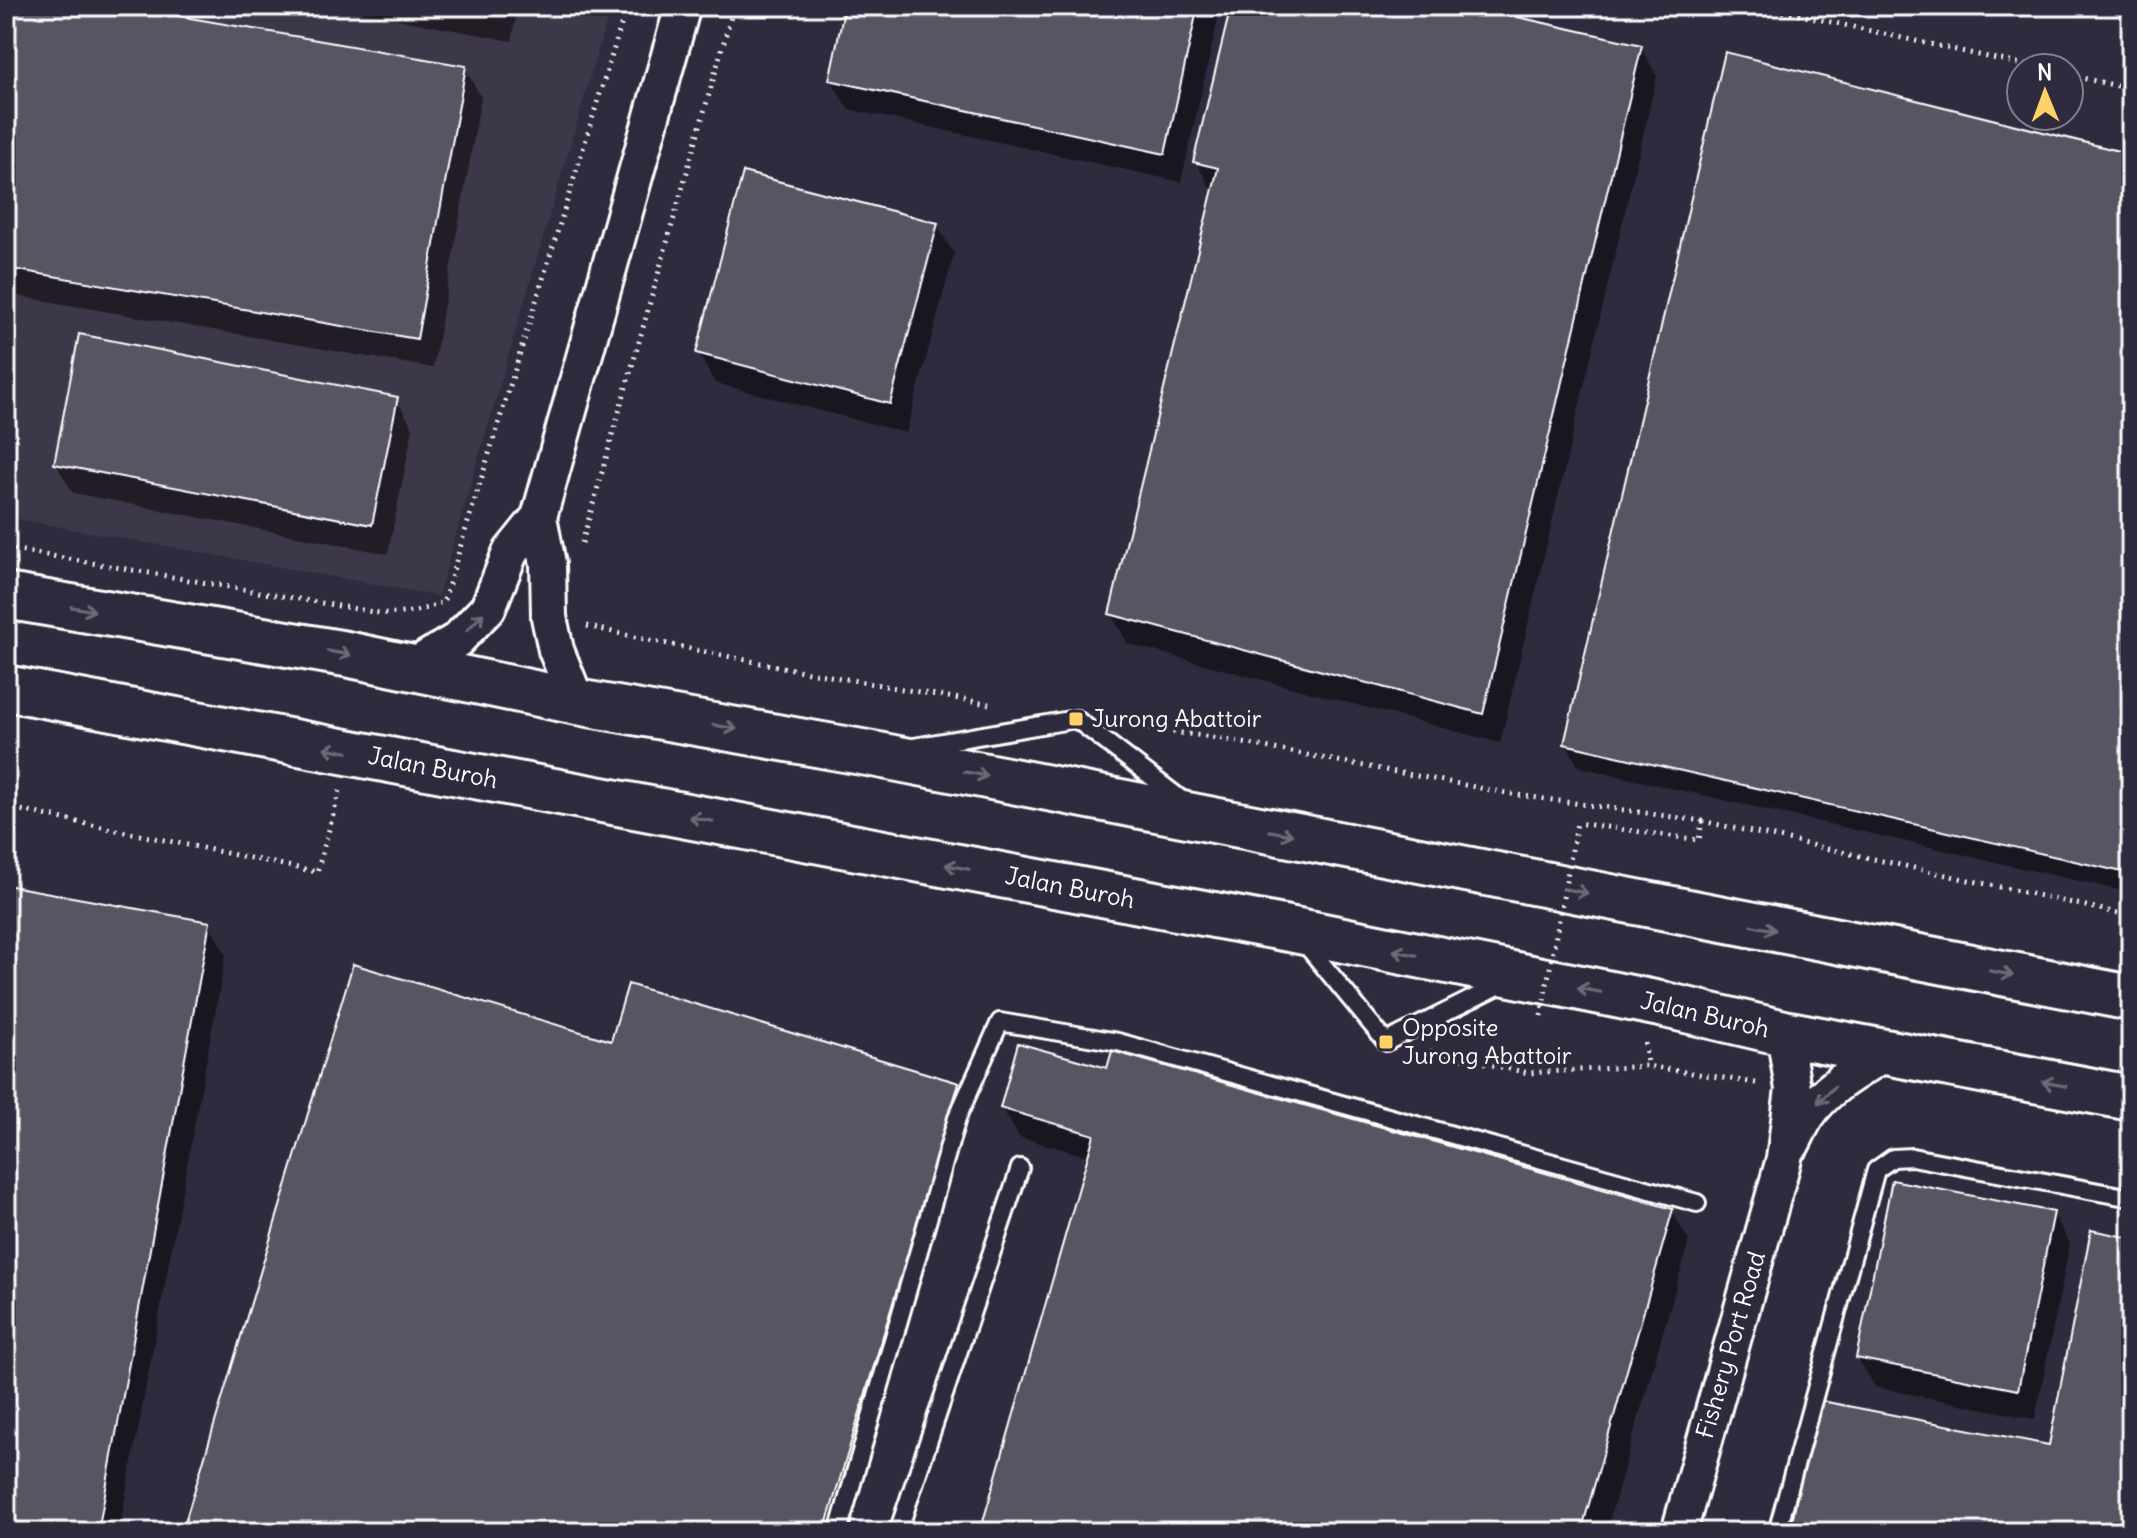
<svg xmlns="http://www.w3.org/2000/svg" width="2137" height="1538" viewBox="0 0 2137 1538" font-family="Delius,sans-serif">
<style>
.built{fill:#3c3749}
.shadow{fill:#0007}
.building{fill:#595564;stroke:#fff;stroke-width:2}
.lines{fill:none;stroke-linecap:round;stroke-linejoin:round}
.service-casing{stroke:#fff;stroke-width:22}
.minor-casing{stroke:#fff;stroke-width:40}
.trunk-casing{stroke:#fff;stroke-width:50}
.path{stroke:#fff;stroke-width:5;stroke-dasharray:2 6;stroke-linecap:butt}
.service{stroke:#2f2a3d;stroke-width:16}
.minor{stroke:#2f2a3d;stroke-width:34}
.trunk{stroke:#2f2a3d;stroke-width:44}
.path-bridge{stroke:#fff;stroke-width:5;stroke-dasharray:2 6;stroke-linecap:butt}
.oneway{stroke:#6d6a77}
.poi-dot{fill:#ffd166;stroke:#2f2a3d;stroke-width:3}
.labels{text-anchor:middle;stroke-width:7;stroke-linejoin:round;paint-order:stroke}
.poi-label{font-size:24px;fill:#fff;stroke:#2f2a3d;text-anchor:start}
.street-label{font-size:24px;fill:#fff;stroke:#2f2a3d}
</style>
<rect width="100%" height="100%" fill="#2f2a3d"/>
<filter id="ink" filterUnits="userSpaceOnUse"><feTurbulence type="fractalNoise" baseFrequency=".0125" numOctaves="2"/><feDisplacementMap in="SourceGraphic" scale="16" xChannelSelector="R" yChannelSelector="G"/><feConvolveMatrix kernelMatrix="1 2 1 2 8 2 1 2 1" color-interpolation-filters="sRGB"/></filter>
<g filter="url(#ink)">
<path class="built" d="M6,6H611L438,596L6,517Z"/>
<path class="shadow" d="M6,6H109L465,68L481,97L433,368L6,294Z
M328,6H518L512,41Z
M848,6H1221L1181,182L848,109L831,80Z
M1233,6H1460L1640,46L1657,76L1500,743L1128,644L1111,614L1212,191L1196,162Z
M2131,157V893L1579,767L1566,744Z
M937,225L954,254L906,433L715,383L698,353Z
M396,398L413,428L388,554L73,493L56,464Z
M6,887L209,924L226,954L119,1532H6Z
M612,1043L958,1084L971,1107L843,1532H184Z
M1109,1071L1672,1211L1689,1241L1606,1532H982L1090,1157L1019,1137L1002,1108Z
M2053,1214L2070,1243L2035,1419L1875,1387L1858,1358Z"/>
<path class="building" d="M6,6H121L466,66L417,339L6,268Z
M463,6H497L495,12Z
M845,6H1198L1165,154L829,80Z
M1231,6H1469L1642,45L1483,714L1109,614L1218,168L1193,162Z
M1725,52L2131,154V874L1564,744Z
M743,172L938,223L890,404L696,353Z
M79,334L398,397L372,525L54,464Z
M6,885L210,922L98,1532H6Z
M353,964L611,1041L628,984L959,1083L824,1532H182Z
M1018,1043L1107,1068L1112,1051L1673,1209L1581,1532H980L1094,1135L1000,1108Z
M1892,1180L2054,1212L2018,1390L1856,1358Z
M2091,1230L2131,1238V1519L2128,1532H1790L1816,1400L2049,1445Z"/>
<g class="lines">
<defs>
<path id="service" d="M914,747L1076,719L1182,800
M1303,941L1386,1042L1506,982
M838,1532L957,1118L1000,1022L1118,1042L1697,1203
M898,1532L1020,1168
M1777,1532L1876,1170L1893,1158L1912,1157L2131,1198"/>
<path id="minor" d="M539,517L548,564L549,617L556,650L577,702
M412,667L457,640L488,608L510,553L539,517L683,6
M1792,1144C1797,1135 1801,1125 1807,1116C1827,1086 1859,1070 1888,1052
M1679,1532L1784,1159L1793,1089L1784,1033"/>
<path id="trunk" d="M6,596L346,654L577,702L873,754L2131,998
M6,688L1294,930L1665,1005L1784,1033L2131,1098"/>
</defs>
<use href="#service" class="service-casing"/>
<use href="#minor" class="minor-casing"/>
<use href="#trunk" class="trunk-casing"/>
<path class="path" d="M1759,6L2037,68
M2069,75L2131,89
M582,543L734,6
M6,548L379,613C404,614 416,613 440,603
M444,600L627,6
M587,626C720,657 854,681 989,704
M1133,727L1212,737L1517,795L1702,821L1699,840L1577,823
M6,807L317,872L340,790
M1702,821L2131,916
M1645,1043L1647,1066
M1430,1051L1528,1073L1647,1066L1756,1083"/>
<use href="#service" class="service"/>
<use href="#minor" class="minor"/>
<use href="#trunk" class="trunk"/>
<path class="path-bridge" d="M1541,1016L1577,823"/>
</g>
<defs><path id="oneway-shaft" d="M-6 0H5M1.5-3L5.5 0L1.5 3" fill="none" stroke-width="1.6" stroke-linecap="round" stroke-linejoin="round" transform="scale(2)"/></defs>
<g class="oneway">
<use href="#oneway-shaft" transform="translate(83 609) rotate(10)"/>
<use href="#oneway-shaft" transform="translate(475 622) rotate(-46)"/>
<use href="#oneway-shaft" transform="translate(339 653) rotate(10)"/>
<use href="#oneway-shaft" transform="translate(725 727) rotate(10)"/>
<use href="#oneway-shaft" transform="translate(336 750) rotate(-169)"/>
<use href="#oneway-shaft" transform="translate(976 774) rotate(11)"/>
<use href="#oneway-shaft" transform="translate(701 819) rotate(-169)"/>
<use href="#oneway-shaft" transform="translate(1281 833) rotate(11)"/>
<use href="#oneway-shaft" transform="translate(957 867) rotate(-169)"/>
<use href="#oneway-shaft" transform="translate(1576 891) rotate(11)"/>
<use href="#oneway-shaft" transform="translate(1764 928) rotate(11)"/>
<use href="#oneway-shaft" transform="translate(1405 953) rotate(-169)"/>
<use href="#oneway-shaft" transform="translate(2001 973) rotate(11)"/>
<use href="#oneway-shaft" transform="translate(1589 990) rotate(-169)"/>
<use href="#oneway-shaft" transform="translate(2054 1084) rotate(-169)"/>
<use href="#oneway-shaft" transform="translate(1826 1095) rotate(135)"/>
</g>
</g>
<g class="poi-dot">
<rect x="1068" y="711" width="16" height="16" rx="4"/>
<rect x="1378" y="1034" width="16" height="16" rx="4"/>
</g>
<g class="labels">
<g class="poi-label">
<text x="1092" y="727">Jurong Abattoir</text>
<text x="1402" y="1036">Opposite<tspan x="1402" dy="28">Jurong Abattoir</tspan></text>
</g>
<g class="street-label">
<text transform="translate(433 768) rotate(11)" y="8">Jalan Buroh</text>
<text transform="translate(1070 888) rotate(11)" y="8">Jalan Buroh</text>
<text transform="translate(1705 1015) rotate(13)" y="8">Jalan Buroh</text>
<text transform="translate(1731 1345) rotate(-74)" y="8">Fishery Port Road</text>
</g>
</g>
<rect width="2137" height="1538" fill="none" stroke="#2f2a3d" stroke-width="32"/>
<rect x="16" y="16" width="2105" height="1506" fill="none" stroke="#fff" stroke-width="3" filter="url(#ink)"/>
<g transform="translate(2045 92) rotate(359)"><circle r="38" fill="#2f2a3d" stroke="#827f8b" stroke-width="2"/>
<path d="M0-6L14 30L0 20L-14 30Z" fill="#ffd166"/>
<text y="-12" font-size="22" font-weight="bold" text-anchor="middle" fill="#ffffff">N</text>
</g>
</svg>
